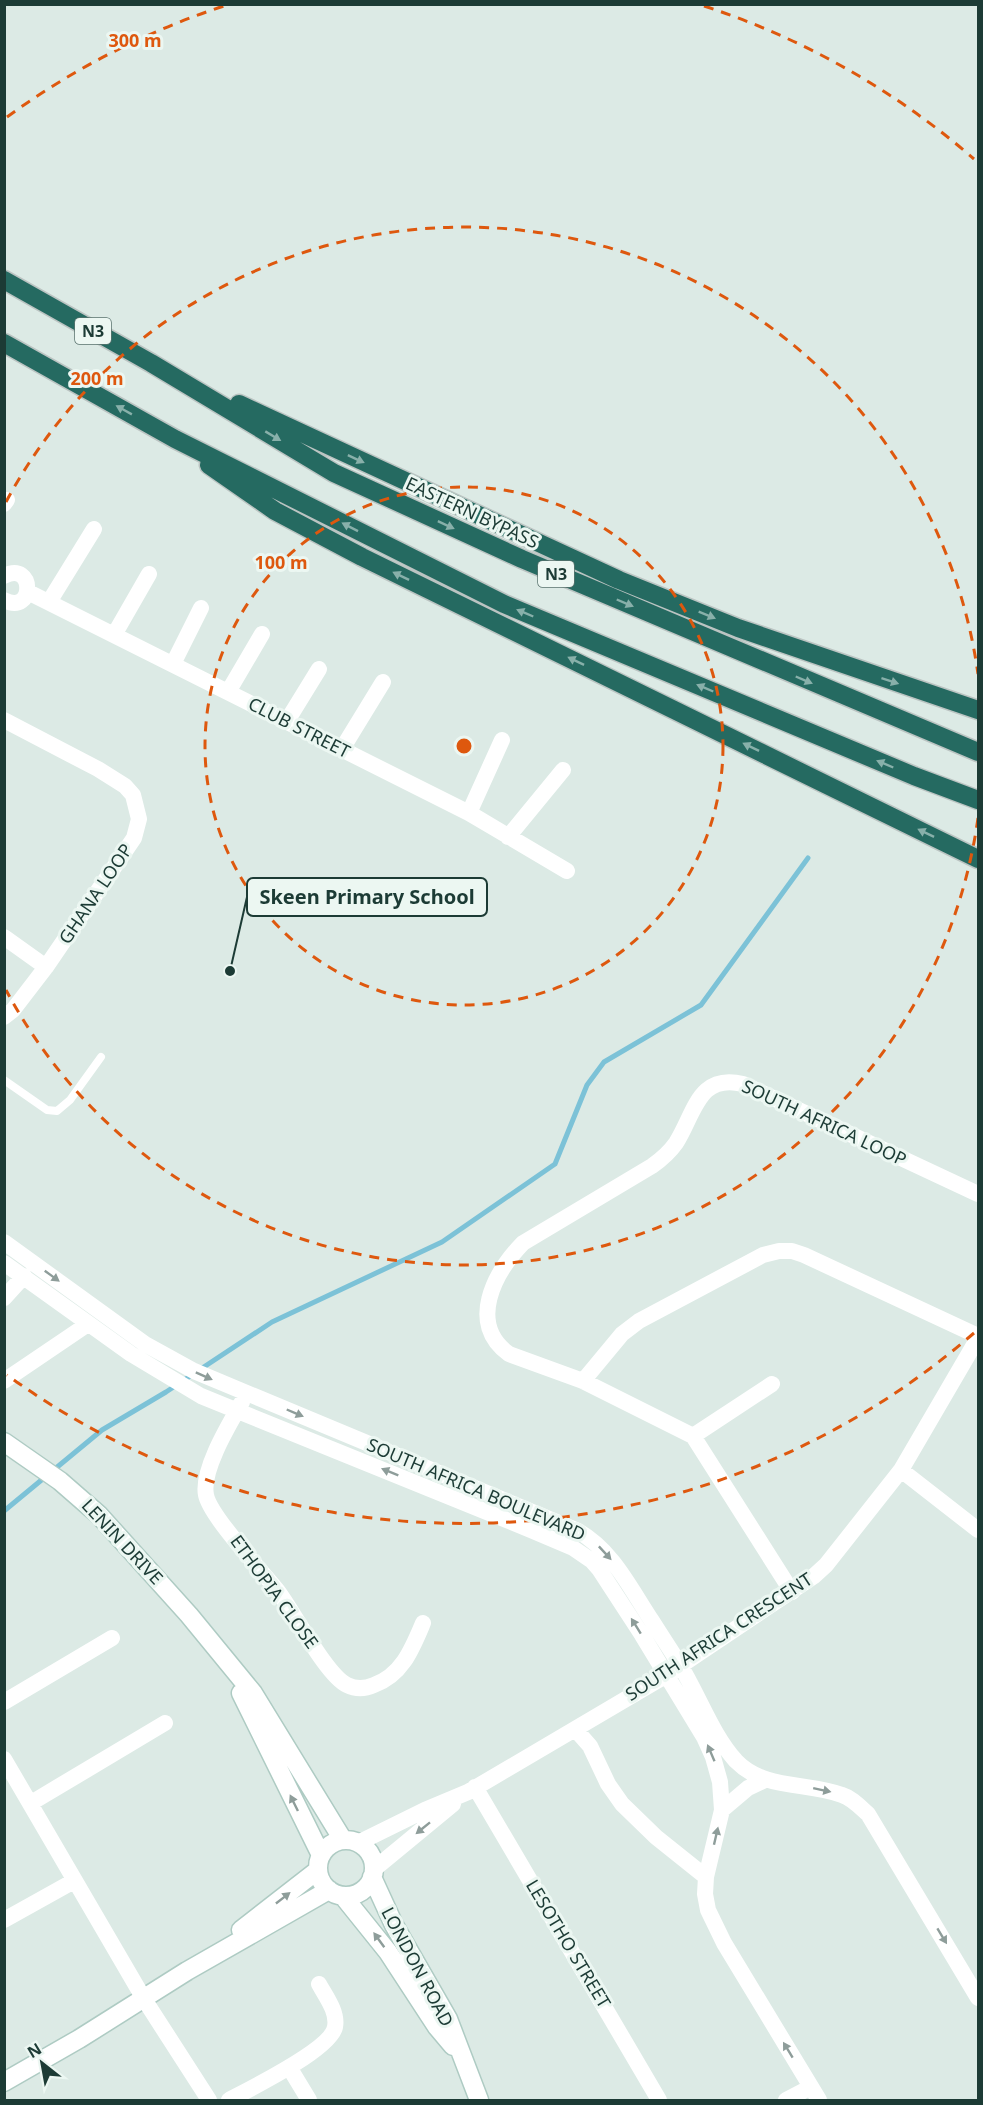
<svg xmlns="http://www.w3.org/2000/svg" width="983" height="2105" viewBox="0 0 983 2105" font-family="'Noto Sans',sans-serif">
<style>
.lines{fill:none;stroke-linecap:round;stroke-linejoin:round}
.stream{stroke:#7cc2d7;stroke-width:5}
.secondary-casing{stroke:#aecbc3;stroke-width:21}
.highway-casing{stroke:#bbc4c2;stroke-width:21}
.lane{stroke:#fff;stroke-width:8}
.street{stroke:#fff;stroke-width:16}
.secondary{stroke:#fff;stroke-width:18}
.highway{stroke:#256a61;stroke-width:18}
.oneway{fill:#88b0aa}
.oneway2{fill:#8e9d9a}
.ring{fill:none;stroke:#de580e;stroke-width:3;stroke-dasharray:10 8}
.labels{text-anchor:middle;stroke-width:6;stroke-linejoin:round;paint-order:stroke}
.shield{fill:#ecf7f2;stroke:#5a736e;stroke-width:1.5}
.shield-label{font-size:16px;font-weight:bold;fill:#1c3b35}
.street-label{font-size:18px;fill:#1c3b35;stroke:#ecf7f2}
.centre{fill:#de580e;stroke:#ecf7f2;stroke-width:3}
.ring-label{font-size:18px;text-anchor:middle;font-weight:bold;fill:#de580e;stroke:#ecf7f2;stroke-width:6;stroke-linejoin:round;paint-order:stroke}
.leader{fill:none;stroke:#1c3b35;stroke-width:2}
.callout-dot{fill:#1c3b35;stroke:#ecf7f2;stroke-width:2}
.callout{fill:#ecf7f2;stroke:#1c3b35;stroke-width:2}
.callout-label{font-size:20px;text-anchor:middle;font-weight:bold;fill:#1c3b35}
</style>
<rect width="100%" height="100%" fill="#dceae5"/>
<g class="lines">
<path class="stream" d="M4,1511L102,1430L166,1392L272,1322L442,1242L555,1164L587,1085L604,1062L701,1005L808,858"/>
<defs>
<path id="secondary" d="M4,1442L60,1481L99,1515L189,1615L253,1693L343,1840
M241,1693L321,1855
M318 1868a28 28 0 1 1 56 0a28 28 0 1 1-56 0Z
M372,1877L394,1925L448,2019L479,2100
M343,1896L388,1952L437,2027L453,2046
M241,1930L318,1870
M4,2082L79,2039L187,1971L329,1890"/>
<path id="highway" d="M4,280L151,363L334,473L522,559L978,752
M4,343L175,439L504,604L914,776L978,800
M239,404L619,580L738,628L978,710
M209,465L275,511L362,557L978,859"/>
</defs>
<use href="#secondary" class="secondary-casing"/>
<use href="#highway" class="highway-casing"/>
<path class="lane" d="M4,1080L47,1110L57,1111L70,1100L101,1057"/>
<path class="street" d="M4,504L7,500
M4,576C35,560 35,616 4,600
M28,592L469,813L567,871
M49,602L94,529
M114,635L149,574
M173,664L201,608
M228,692L262,634
M4,720L98,769L125,786L133,795L139,819L134,838L46,967L13,1010L4,1017
M287,721L319,669
M342,749L383,682
M469,813L502,740
M508,837L563,770
M4,937L46,967
M4,1242L145,1344L194,1371L578,1531C613,1551 630,1588 652,1621C665,1642 679,1661 690,1683C704,1709 716,1739 736,1761C764,1790 807,1782 842,1795C852,1798 860,1807 868,1814L978,1998
M4,1263L131,1354L201,1396L531,1530L573,1548L592,1561L599,1569L642,1635L704,1737L713,1757L720,1782L722,1810L706,1877L705,1894L708,1910L724,1943L819,2100
M4,1298L24,1276
M4,1381L88,1324
M583,1381L622,1334L639,1321L763,1255L779,1251H792L804,1255L978,1336
M242,1402C230,1423 201,1470 206,1495C210,1516 261,1570 277,1590C294,1612 326,1675 347,1685C355,1689 365,1689 374,1685C402,1675 412,1649 423,1623
M693,1436L772,1384
M901,1470L978,1530
M792,1592L693,1436L583,1381L509,1354C467,1324 494,1273 523,1243L652,1166C662,1159 669,1153 676,1143C695,1113 698,1073 743,1084L978,1194
M4,1702L112,1638
M575,1729L590,1746L608,1784L622,1804L656,1837L706,1877
M4,1759L144,1999L209,2100
M475,1787L659,2100
M31,1803L165,1723
M722,1810L748,1788L765,1780
M358,1843L425,1810L468,1792L665,1676L814,1576L826,1565L901,1470L978,1338
M373,1870L453,1804
M4,1920L74,1881
M289,2067L309,2100
M229,2100C250,2089 331,2049 335,2027C338,2012 326,1997 319,1984
M786,2100L811,2087"/>
<use href="#secondary" class="secondary"/>
<use href="#highway" class="highway"/>
</g>
<defs><path id="oneway-solid" d="M-6-.8H1V-3.2L6.5 0L1 3.2V.8H-6Z" transform="scale(1.5)"/></defs>
<g class="oneway">
<use href="#oneway-solid" transform="translate(124 410) rotate(-151)"/>
<use href="#oneway-solid" transform="translate(273 436) rotate(31)"/>
<use href="#oneway-solid" transform="translate(356 459) rotate(25)"/>
<use href="#oneway-solid" transform="translate(446 525) rotate(25)"/>
<use href="#oneway-solid" transform="translate(350 527) rotate(-153)"/>
<use href="#oneway-solid" transform="translate(401 576) rotate(-154)"/>
<use href="#oneway-solid" transform="translate(625 603) rotate(23)"/>
<use href="#oneway-solid" transform="translate(525 613) rotate(-157)"/>
<use href="#oneway-solid" transform="translate(707 615) rotate(22)"/>
<use href="#oneway-solid" transform="translate(576 661) rotate(-154)"/>
<use href="#oneway-solid" transform="translate(804 680) rotate(23)"/>
<use href="#oneway-solid" transform="translate(890 681) rotate(18)"/>
<use href="#oneway-solid" transform="translate(705 688) rotate(-157)"/>
<use href="#oneway-solid" transform="translate(751 747) rotate(-154)"/>
<use href="#oneway-solid" transform="translate(885 764) rotate(-157)"/>
<use href="#oneway-solid" transform="translate(926 833) rotate(-154)"/>
</g>
<g class="oneway2">
<use href="#oneway-solid" transform="translate(52 1276) rotate(36)"/>
<use href="#oneway-solid" transform="translate(204 1376) rotate(24)"/>
<use href="#oneway-solid" transform="translate(295 1413) rotate(23)"/>
<use href="#oneway-solid" transform="translate(390 1472) rotate(-158)"/>
<use href="#oneway-solid" transform="translate(605 1553) rotate(47)"/>
<use href="#oneway-solid" transform="translate(636 1626) rotate(-122)"/>
<use href="#oneway-solid" transform="translate(711 1753) rotate(-113)"/>
<use href="#oneway-solid" transform="translate(822 1790) rotate(12)"/>
<use href="#oneway-solid" transform="translate(294 1803) rotate(-116)"/>
<use href="#oneway-solid" transform="translate(423 1828) rotate(141)"/>
<use href="#oneway-solid" transform="translate(716 1836) rotate(-77)"/>
<use href="#oneway-solid" transform="translate(283 1898) rotate(-38)"/>
<use href="#oneway-solid" transform="translate(942 1936) rotate(59)"/>
<use href="#oneway-solid" transform="translate(379 1940) rotate(-126)"/>
<use href="#oneway-solid" transform="translate(788 2050) rotate(-121)"/>
</g>
<g class="ring">
<circle cx="464" cy="746" r="259"/>
<path d="M978 818A519 519 0 0 1 6 990M6 502A519 519 0 0 1 978 674"/>
<path d="M974 1333A778 778 0 0 1 7 1375M7 117A778 778 0 0 1 224 6M704 6A778 778 0 0 1 974 159"/>
</g>
<g class="labels">
<g class="shield">
<rect x="75" y="318" width="36" height="26" rx="4.5"/>
<rect x="538" y="561" width="36" height="26" rx="4.5"/>
</g>
<g class="shield-label">
<text x="93" y="337">N3</text>
<text x="556" y="580">N3</text>
</g>
<g class="street-label">
<text transform="translate(472 513) rotate(25)" y="6">EASTERN BYPASS</text>
<text transform="translate(299 728) rotate(27)" y="6">CLUB STREET</text>
<text transform="translate(96 894) rotate(-56)" y="6">GHANA LOOP</text>
<text transform="translate(824 1123) rotate(25)" y="6">SOUTH AFRICA LOOP</text>
<text transform="translate(476 1490) rotate(23)" y="6">SOUTH AFRICA BOULEVARD</text>
<text transform="translate(122 1542) rotate(47)" y="6">LENIN DRIVE</text>
<text transform="translate(274 1592) rotate(54)" y="6">ETHOPIA CLOSE</text>
<text transform="translate(719 1637) rotate(-33)" y="6">SOUTH AFRICA CRESCENT</text>
<text transform="translate(568 1944) rotate(59)" y="6">LESOTHO STREET</text>
<text transform="translate(417 1967) rotate(62)" y="6">LONDON ROAD</text>
</g>
</g>
<circle cx="464" cy="746" r="9" class="centre"/>
<g class="ring-label">
<text x="135" y="47">300 m</text>
<text x="97" y="385">200 m</text>
<text x="281" y="569">100 m</text>
</g>
<path class="leader" d="M230 971L247 897"/>
<circle class="callout-dot" cx="230" cy="971" r="6"/>
<rect class="callout" x="247" y="878" width="240" height="38" rx="6"/>
<g class="callout-label">
<text x="367" y="904">Skeen Primary School</text>
</g>
<rect width="983" height="2105" fill="none" stroke="#1c3b35" stroke-width="12"/>
<g transform="translate(42 2063) rotate(329)" stroke="#ecf7f2" stroke-width="4.5" paint-order="stroke">
<path d="M0-4.5L10 22L0 15L-10 22Z" fill="#1c3b35"/>
<text y="-9" font-size="16" font-weight="bold" text-anchor="middle" fill="#1c3b35">N</text>
</g>
</svg>
